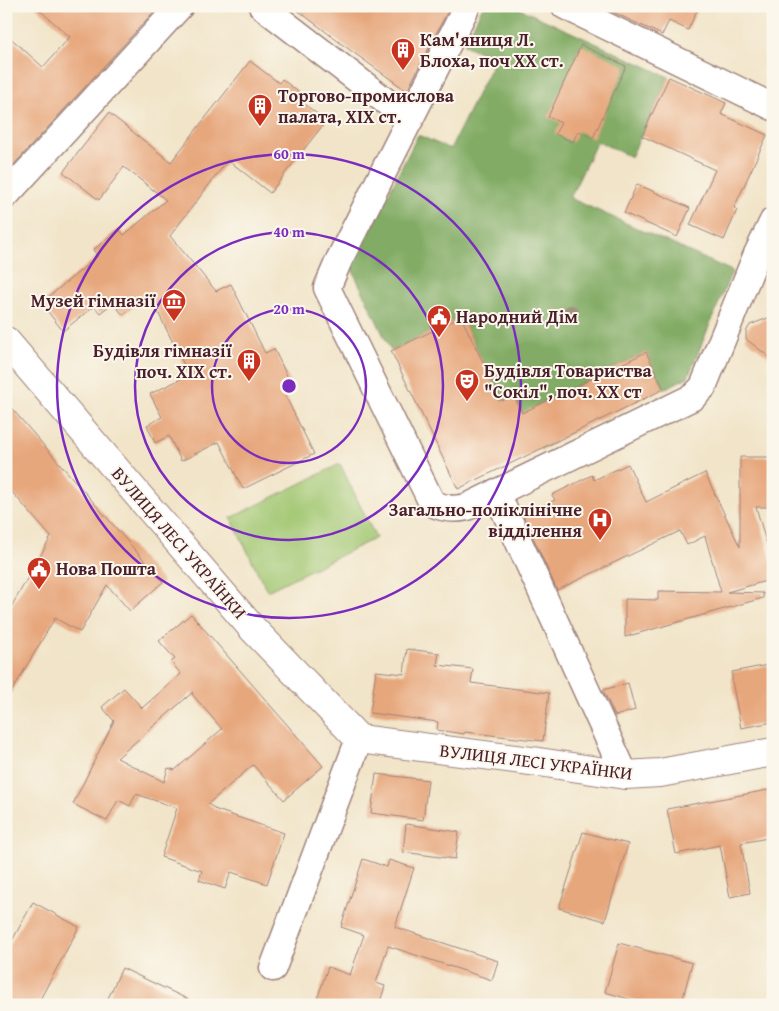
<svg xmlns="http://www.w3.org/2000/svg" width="779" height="1011" viewBox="0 0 779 1011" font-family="'Gentium Book Plus',serif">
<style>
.green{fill:#a3c873;stroke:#76744f}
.forest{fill:#82ac65;stroke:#666648}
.building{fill:#e7a77d;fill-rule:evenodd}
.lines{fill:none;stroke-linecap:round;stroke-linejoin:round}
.minor-casing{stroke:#9e827a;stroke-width:29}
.tertiary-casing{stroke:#9e827a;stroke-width:30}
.minor{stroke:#fff;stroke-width:26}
.tertiary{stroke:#fff;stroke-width:28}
.tree{fill:#a4947e}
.ring{fill:none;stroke:#7b2cbf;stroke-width:2.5}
.labels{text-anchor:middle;stroke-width:4;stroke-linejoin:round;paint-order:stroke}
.poi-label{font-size:18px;font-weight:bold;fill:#4a1f2b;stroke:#fbf7ec;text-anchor:start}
.street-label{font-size:18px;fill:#4a1f2b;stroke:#fbf7ec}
.centre{fill:#7b2cbf;stroke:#fbf7ec;stroke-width:2.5}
.ring-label{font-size:15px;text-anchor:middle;font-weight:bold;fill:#7b2cbf;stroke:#fbf7ec;stroke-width:4;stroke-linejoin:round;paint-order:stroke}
</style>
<rect width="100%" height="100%" fill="#fbf7ec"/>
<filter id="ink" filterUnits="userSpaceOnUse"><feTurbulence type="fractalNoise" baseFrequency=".02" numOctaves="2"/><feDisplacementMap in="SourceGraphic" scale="10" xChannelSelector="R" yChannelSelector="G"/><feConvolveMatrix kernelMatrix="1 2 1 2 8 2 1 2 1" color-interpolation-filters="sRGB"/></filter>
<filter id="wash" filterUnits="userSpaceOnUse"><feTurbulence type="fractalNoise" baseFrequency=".0096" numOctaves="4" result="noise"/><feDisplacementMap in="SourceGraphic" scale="20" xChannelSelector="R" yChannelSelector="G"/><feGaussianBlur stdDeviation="1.12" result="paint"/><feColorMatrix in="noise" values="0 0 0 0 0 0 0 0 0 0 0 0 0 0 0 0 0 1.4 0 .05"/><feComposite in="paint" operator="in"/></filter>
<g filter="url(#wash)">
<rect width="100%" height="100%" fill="#f1e4c8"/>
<path class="green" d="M340,464L376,538L267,591L231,518Z"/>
<path class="forest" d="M483,6H514L669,77L631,157L597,141L570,198L732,271L688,377L664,389L646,352L537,405L555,442L540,450L514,395L502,401L461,317L391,351L351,267L418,135L450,149L495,59L464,45Z"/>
<g id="blocks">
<path class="building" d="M35,6H159L6,173V34L43,67L70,37Z
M292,6H450L407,91L343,45Z
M600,6H699L688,30L669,21L662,35Z
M581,45L626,66L593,138L578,131L573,142L555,134L561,123L548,117Z
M250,61L279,83L282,79L292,87L305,97L302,102L326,121L270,193L228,160L170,236L216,291L231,284L265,353L274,349L294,390L285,395L314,454L243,489L219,442L181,461L169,436L155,443L147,425L162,417L150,394L189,375L149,294L123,315L113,303L100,313L94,306L63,331L41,303L98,256L93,250L119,229L124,235L166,200L124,167L99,200L63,172L109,113L171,162Z
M669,77L726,103L721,114L767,135L734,208L737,210L724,240L690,225L715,170L642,136Z
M637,184L690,208L677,237L624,213Z
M773,316V360L746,339V332L750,325Z
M461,317L502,401L514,395L522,413L646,352L664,389L458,489L391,351Z
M6,402L163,582L130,611L107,585L80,632L55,618L6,701V616L51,537L6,485Z
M740,457H773V507H756L773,566V579L727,592L763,593V598L625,637V599L658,600V591L721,592L705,536L687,545L680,531L557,590L523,515L555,500L552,495L592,475L594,480L628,464L646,502L705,473L740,547Z
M191,614L323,766L284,800L253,765L208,804L214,808V809L284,833L267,884L231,872L225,889L199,880L202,871L161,857L177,808L136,794L130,806L118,800L107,821L73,804L114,721L102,707L124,688L142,708L181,674L171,662L175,659L159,641ZM193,692L192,694L222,729L175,770L168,768L164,782L117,758Z
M407,649L439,653L437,665L473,669L471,683L549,693L543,741L465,732L464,734L437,730L438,722L370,713L376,671L404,674Z
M773,664V722L741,728L732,681V672Z
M628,683L635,710L615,716L603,690Z
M376,774L428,780L423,820L371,813Z
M773,789V837L741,843L750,893L730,897L720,845L676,854L667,809Z
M406,824L459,832L455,859L403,852Z
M583,832L628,844L605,921L559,908Z
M363,859L387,867L389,860L414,868L395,927L498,961L492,980L388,946L376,983L385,986L379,1005H315L328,967L350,975L364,935L341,927Z
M33,902L79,927L37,1005H6V952Z
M619,943L692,963L681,1005H650L605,992Z
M122,968L200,1005H105Z"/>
</g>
</g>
<g filter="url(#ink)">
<use href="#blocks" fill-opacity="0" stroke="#9e827a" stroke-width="1"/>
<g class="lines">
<defs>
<path id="minor" d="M262,6L410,120
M467,6L339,260L327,288L432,503C444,509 454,510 467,507L693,397L703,387L757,254L773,221
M565,6L773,107
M6,195L180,6
M496,492L625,775
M273,968L359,739"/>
<path id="tertiary" d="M6,341L252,628L359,739L539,762L625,775L660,773L773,752"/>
</defs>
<use href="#minor" class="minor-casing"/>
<use href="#tertiary" class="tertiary-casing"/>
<use href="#minor" class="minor"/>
<use href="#tertiary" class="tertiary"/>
</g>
<circle class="tree" cx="571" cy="313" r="8"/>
</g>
<g class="ring">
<circle cx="289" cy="386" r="77"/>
<circle cx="289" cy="386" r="154"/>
<circle cx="289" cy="386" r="232"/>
</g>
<defs>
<symbol id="building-pin" viewBox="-11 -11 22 30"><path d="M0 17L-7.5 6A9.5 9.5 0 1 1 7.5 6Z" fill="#c8321e" stroke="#fbf7ec"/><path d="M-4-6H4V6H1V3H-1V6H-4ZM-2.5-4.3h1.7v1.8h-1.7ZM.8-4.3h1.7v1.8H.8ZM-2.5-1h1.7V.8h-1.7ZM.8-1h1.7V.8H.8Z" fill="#fff"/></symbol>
<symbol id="museum-pin" viewBox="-11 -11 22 30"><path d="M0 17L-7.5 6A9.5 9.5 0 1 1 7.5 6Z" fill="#c8321e" stroke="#fbf7ec"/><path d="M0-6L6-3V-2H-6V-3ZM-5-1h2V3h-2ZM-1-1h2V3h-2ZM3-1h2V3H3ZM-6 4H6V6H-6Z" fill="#fff"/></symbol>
<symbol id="civic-pin" viewBox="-11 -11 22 30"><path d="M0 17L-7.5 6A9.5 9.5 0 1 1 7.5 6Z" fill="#c8321e" stroke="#fbf7ec"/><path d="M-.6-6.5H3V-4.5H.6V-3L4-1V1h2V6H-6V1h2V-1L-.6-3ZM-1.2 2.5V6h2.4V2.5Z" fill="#fff"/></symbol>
<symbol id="theatre-pin" viewBox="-11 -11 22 30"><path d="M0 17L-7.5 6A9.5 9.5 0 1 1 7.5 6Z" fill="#c8321e" stroke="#fbf7ec"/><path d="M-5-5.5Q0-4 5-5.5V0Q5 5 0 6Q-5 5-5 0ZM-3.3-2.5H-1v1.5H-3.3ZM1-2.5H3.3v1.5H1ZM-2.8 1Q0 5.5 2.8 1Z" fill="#fff"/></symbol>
<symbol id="hospital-pin" viewBox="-11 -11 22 30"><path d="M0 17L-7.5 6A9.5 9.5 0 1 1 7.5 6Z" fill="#c8321e" stroke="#fbf7ec"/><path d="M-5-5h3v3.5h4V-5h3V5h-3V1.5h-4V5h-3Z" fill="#fff"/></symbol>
</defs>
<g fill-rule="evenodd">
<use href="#building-pin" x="389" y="36" width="28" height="38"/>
<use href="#building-pin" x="246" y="92" width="28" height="38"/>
<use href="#museum-pin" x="160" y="287" width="28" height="38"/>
<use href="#civic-pin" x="425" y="303" width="28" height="38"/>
<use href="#building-pin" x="235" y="347" width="28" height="38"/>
<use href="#theatre-pin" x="453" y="367" width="28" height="38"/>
<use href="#hospital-pin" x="586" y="506" width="28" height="38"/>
<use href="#civic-pin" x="25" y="555" width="28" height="38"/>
</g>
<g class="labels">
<g class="poi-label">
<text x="420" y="46">Кам'яниця Л.<tspan x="420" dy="21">Блоха, поч XX ст.</tspan></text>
<text x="278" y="102">Торгово-промислова<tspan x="278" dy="21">палата, XIX ст.</tspan></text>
<text x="156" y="307" text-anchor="end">Музей гімназії</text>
<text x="456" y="323">Народний Дім</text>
<text x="232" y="357" text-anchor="end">Будівля гімназії<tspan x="232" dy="21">поч. XIX ст.</tspan></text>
<text x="484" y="377">Будівля Товариства<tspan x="484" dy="21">"Сокіл", поч. ХХ ст</tspan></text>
<text x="582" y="516" text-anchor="end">Загально-поліклінічне<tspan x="582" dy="21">відділення</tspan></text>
<text x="56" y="575">Нова Пошта</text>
</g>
<g class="street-label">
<text transform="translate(179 543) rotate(49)" y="6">ВУЛИЦЯ ЛЕСІ УКРАЇНКИ</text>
<text transform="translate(536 762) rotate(7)" y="6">ВУЛИЦЯ ЛЕСІ УКРАЇНКИ</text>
</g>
</g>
<circle cx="289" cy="386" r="8" class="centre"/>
<g class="ring-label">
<text x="289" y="159">60 m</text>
<text x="289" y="237">40 m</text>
<text x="289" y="314">20 m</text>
</g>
<rect width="779" height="1011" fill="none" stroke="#fbf7ec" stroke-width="25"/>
</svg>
